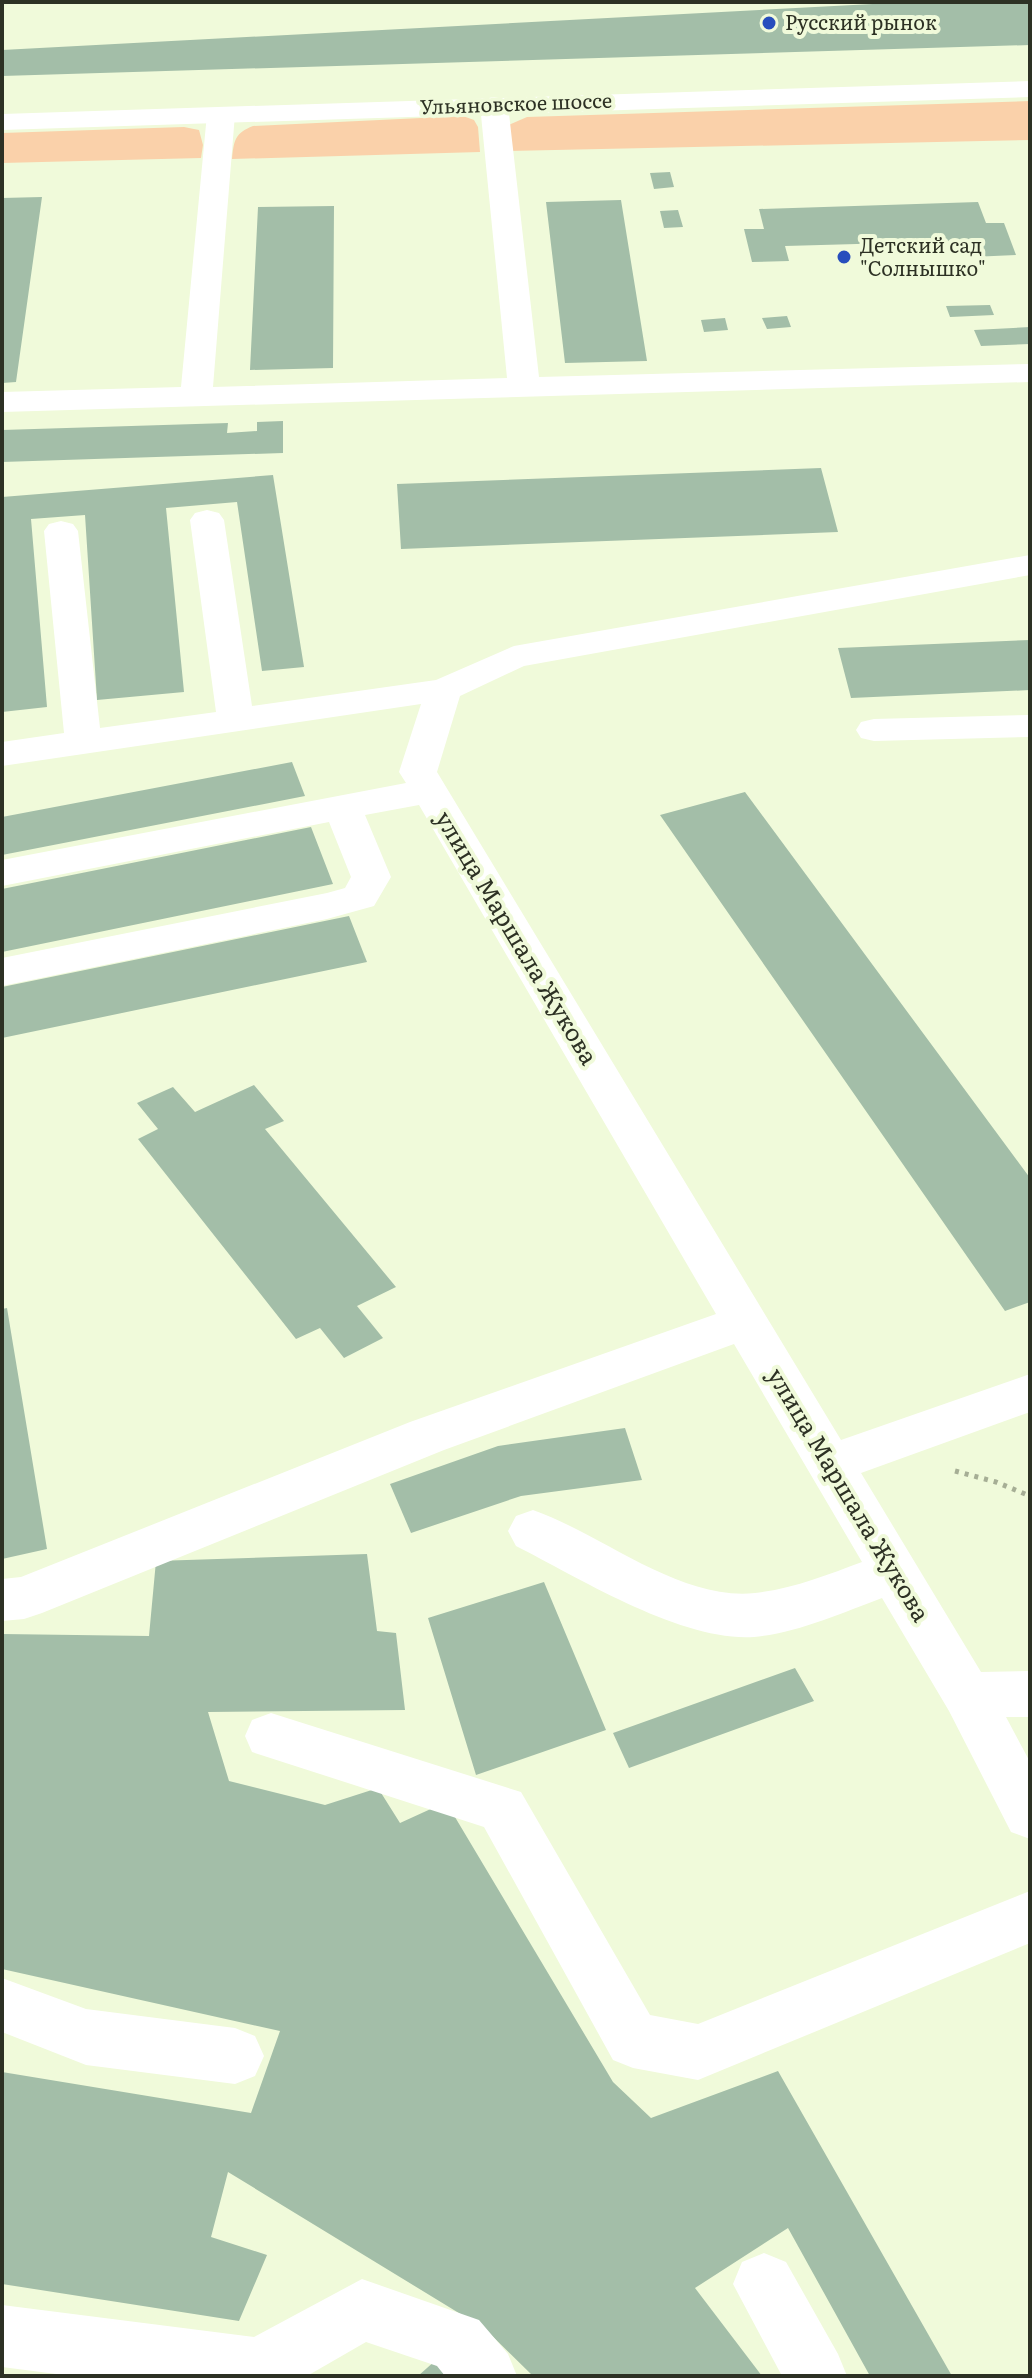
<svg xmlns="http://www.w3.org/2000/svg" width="1032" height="2378" viewBox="0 0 1032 2378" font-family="Literata,serif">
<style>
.green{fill:#fad1aa}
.building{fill:#a3bea8}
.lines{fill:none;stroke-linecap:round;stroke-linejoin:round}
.path{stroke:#a6ae95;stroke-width:5;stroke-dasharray:4 6;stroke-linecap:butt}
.minor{fill:#fff;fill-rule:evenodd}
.major{fill:#fff;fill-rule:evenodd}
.poi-dot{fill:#274ebd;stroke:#f0fada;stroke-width:3}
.labels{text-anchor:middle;stroke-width:8;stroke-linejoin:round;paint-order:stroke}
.far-poi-label{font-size:20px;fill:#2d3124;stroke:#f0fada;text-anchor:start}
.far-street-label{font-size:20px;fill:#2d3124;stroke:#f0fada}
.street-label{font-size:24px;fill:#2d3124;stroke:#f0fada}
</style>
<rect width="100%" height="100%" fill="#f0fada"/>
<path class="green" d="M1030,101V140L508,151L506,126L527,117Z
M463,116L474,120L478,127L480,152L232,159C234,140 235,133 253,126Z
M184,127L199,130L203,145L201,158L2,163V133Z"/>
<path class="building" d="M911,2H1030V45L2,76V50Z
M670,172L674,187L654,189L650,173Z
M42,197L16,382L2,383V198Z
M621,200L647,361L565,363L546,202Z
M978,202L986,223H1004L1016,255L971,257L965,241L785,246L789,261L752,262L744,229H764L759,209Z
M334,206L333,368L250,370L258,207Z
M678,210L683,227L664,228L660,211Z
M990,305L994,315L950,317L946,306Z
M787,316L791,327L767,329L762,318Z
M725,318L728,330L704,332L701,320Z
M1030,327V344L981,346L974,330Z
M283,421V453L2,462V430L228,423L227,433L257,431V422Z
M821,468L838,532L401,549L397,484Z
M273,475L304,667L262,671L237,502L166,508L184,692L97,700L85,515L31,519L47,707L2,712V497Z
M1030,640V690L851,698L838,648Z
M292,762L305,796L2,855V817Z
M745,792L1030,1178V1302L1005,1311L660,815Z
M311,827L333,884L2,952V889Z
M349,916L367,962L2,1038V987Z
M254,1085L284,1121L265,1129L396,1287L357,1306L383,1338L344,1358L320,1328L296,1339L138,1139L158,1129L137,1103L173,1087L195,1112Z
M7,1308L47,1549L2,1559V1309Z
M625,1428L642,1480L521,1496L411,1533L390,1484L498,1446Z
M367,1554L377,1631L396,1633L405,1710L208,1712L229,1781L325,1805L378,1788L400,1823L446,1802L613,2082L651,2118L778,2071L952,2376H870L788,2228L695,2288L762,2376H533L485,2329L228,2172L211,2237L267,2255L239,2321L2,2284V2072L251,2113L280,2031L2,1969V1634L149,1636L156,1561Z
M544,1582L606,1730L476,1775L428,1618Z
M795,1668L814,1701L629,1768L613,1733Z
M436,2360L448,2376H418Z"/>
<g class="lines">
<path class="path" d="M955,1471L996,1482L1030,1496"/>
<path class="minor" d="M494,97L504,99L508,105L539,377L1030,364V382L2,412V392L181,387L207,114L211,108H231L235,114L213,387L507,378L480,105L484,99Z
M207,510L219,513L224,520L252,706L436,680L514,646L1030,555V575L524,666L460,696L437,772L841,1440L1030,1374V1412L861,1473L981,1672L1030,1671V1717H1006L1030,1762V1839L1011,1832L949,1711L882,1598C842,1613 797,1633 754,1637C682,1642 579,1578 516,1546L508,1531L516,1516L533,1510C602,1534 679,1601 755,1593C792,1589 827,1575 862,1562L734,1344L444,1450L42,1613L24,1619L2,1621V1579L21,1577L410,1422L716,1314L419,805L365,815L391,877L374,906L327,919L2,986V958L327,893L345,888L351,877L329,822L2,886V860L406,783L399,772L421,704L2,766V742L64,733L44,531L49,524L61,521L73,524L78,531L100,728L216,712L190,520L195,513Z
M1030,715V737L874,741L861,738L856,730L861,722L874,719Z
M271,1713L521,1792L650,2015L698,2024L1030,1891V1943L698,2080L633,2068L613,2060L484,1827L252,1752L245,1736L252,1720Z
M2,1978L86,2009L235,2028L255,2036L264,2056L255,2076L235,2084L86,2065L2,2032Z
M764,2253L786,2262L838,2354L847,2376H782L733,2284L742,2262Z
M362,2279L479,2320L508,2354L517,2376H445L437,2366L366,2342L307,2376H72L2,2367V2305L254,2337Z"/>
<path class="major" d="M1030,81V97L2,130V114Z"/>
</g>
<g class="poi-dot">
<circle cx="769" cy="23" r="8"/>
<circle cx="844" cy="257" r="8"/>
</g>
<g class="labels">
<g class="far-poi-label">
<text x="785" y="30">Русский рынок</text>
<text x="860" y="253">Детский сад<tspan x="860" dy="23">"Солнышко"</tspan></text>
</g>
<g class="far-street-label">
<text transform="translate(516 104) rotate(-2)" y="7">Ульяновское шоссе</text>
</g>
<g class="street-label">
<text transform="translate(516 938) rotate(59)" y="8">улица Маршала Жукова</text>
<text transform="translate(848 1495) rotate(59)" y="8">улица Маршала Жукова</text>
</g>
</g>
<rect width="1032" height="2378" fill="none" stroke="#2d3124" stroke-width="8"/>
</svg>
